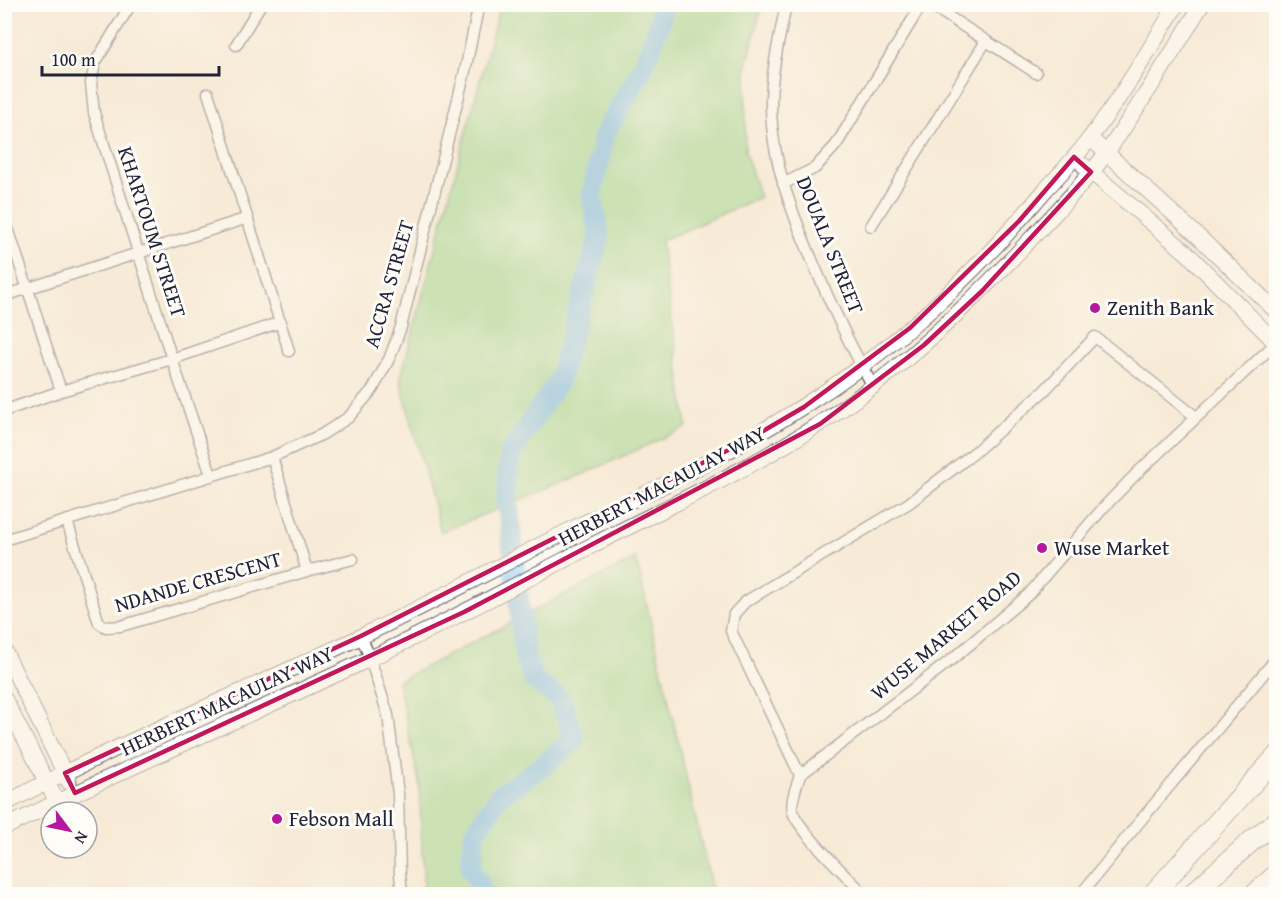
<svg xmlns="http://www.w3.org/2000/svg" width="1281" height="899" viewBox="0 0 1281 899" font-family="'Gentium Book Plus',serif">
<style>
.green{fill:#97d58a;stroke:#5c7c62;stroke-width:1.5}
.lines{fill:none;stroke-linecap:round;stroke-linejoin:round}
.river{stroke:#6cb7e5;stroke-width:21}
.street-casing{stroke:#6d6872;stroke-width:13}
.secondary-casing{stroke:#6d6872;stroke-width:17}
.highway-casing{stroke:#6d6872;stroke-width:22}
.street{stroke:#fff;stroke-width:10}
.secondary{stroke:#fff;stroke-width:15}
.highway{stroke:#fff;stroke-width:20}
.marked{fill:none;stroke:#c2185b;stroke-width:4.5;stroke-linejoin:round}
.poi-dot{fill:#b5179e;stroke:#fdfcf7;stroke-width:2}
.labels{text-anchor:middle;stroke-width:6;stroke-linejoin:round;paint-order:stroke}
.street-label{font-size:21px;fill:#22223b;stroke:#fdfcf7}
.poi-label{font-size:21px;fill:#22223b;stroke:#fdfcf7;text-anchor:start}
</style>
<rect width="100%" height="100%" fill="#fdfcf7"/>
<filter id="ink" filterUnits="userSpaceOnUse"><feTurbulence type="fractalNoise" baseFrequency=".0167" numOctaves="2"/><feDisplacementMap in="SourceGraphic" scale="12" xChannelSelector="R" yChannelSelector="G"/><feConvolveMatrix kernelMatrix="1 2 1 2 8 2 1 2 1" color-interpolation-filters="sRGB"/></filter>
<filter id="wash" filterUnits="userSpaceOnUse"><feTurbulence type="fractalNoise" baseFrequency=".008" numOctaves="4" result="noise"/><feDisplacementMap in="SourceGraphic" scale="24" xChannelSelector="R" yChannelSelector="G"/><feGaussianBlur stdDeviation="1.35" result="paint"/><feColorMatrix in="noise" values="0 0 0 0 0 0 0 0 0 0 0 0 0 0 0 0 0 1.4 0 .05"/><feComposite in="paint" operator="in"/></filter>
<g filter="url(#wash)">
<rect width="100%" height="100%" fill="#f7ebd7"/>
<path class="green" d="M500,5H762L746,68L745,151L760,197L661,241L687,427L584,474L441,532L400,380Z
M636,558L713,894H424L419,782L398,681Z"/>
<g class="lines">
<path class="river" d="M484,894L471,868L474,834L500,795L544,765L574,739L560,699L533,679L525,655L507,497L510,454L559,380L599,237L592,195L605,132L642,70L661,19V4"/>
</g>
</g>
<g filter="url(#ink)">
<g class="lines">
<defs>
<path id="street" d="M131,4L95,63L91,83L94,113L172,359L211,475
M786,4C780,37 771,70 771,104C771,162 793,215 815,267C832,307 851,348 873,386
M929,4L1036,73
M236,45L261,4
M208,93L289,351
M783,184L815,168L836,145L922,4
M4,216L61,391
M871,226L986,41
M4,296L248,218
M4,411L61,391L172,359L281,322
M272,457L307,571
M67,521L99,623L106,627L121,626L307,571L353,559
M4,540L272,457L323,434L349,417L373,389L390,357L401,327L465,71L479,4
M361,636L370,658L388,715L398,794L400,874L402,894
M800,775L731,631L734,614L745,602L909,503L975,452L1044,391L1095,337L1196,417
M864,894C849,878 798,830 793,812C790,800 797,786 800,775L955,657L1028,595L1104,507L1136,474L1276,343
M1081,894L1136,826L1276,659"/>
<path id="secondary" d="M1090,138L1199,237L1276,311
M1083,165L1187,253L1276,343
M4,650L69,782
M4,698L57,802
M4,804C120,743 241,693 360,637C434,602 506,562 580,525C617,507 655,490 691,471C768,430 843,385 910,328C959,286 1005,238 1047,188C1062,172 1077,156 1090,138C1122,96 1149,50 1177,4
M4,828C124,768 248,716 369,659C444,624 516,585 589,547C686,497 787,453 873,386C929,343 978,295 1026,244C1053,216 1081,186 1105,155C1115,141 1125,126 1134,112C1158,76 1180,41 1202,4"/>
<path id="highway" d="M1153,894L1276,757
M1192,894L1255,838L1276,822
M1255,894L1276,875"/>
</defs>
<use href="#street" class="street-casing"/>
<use href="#secondary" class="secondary-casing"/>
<use href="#highway" class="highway-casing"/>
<use href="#street" class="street"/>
<use href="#secondary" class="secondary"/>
<use href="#highway" class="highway"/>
</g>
</g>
<path d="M0 0H1281V899H0ZM1074,157L1091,172L982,291L924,345L820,424L464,612L75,793L65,773L361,636L746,441L804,407L910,328L1019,221Z" fill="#f7ebd7" fill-opacity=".55" fill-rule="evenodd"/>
<path class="marked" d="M1074,157L1091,172L982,291L924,345L820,424L464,612L75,793L65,773L361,636L746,441L804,407L910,328L1019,221Z"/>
<g class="poi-dot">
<circle cx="1095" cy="308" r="6"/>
<circle cx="1042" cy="548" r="6"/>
<circle cx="277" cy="819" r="6"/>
</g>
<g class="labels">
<g class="street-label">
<text transform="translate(152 232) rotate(72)" y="7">KHARTOUM STREET</text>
<text transform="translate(830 245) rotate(68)" y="7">DOUALA STREET</text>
<text transform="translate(389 284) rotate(-74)" y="7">ACCRA STREET</text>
<text transform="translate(662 486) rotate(-28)" y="7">HERBERT MACAULAY WAY</text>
<text transform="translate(198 582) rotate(-16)" y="7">NDANDE CRESCENT</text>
<text transform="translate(946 635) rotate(-40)" y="7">WUSE MARKET ROAD</text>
<text transform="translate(227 701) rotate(-25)" y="7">HERBERT MACAULAY WAY</text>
</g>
<g class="poi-label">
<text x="1107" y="315">Zenith Bank</text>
<text x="1054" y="555">Wuse Market</text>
<text x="289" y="826">Febson Mall</text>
</g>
</g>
<rect width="1281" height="899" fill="none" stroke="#fdfcf7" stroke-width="24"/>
<g transform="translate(69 830) rotate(122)"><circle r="28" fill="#fdfcf7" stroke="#a5a5ac" stroke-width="1.5"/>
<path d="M0-4.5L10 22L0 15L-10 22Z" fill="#b5179e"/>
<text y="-9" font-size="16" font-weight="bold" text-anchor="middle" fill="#22223b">N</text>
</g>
<path d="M42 66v9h177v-9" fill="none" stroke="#22223b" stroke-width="3"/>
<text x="51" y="66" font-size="18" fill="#22223b" stroke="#fdfcf7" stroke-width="4.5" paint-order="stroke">100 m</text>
</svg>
